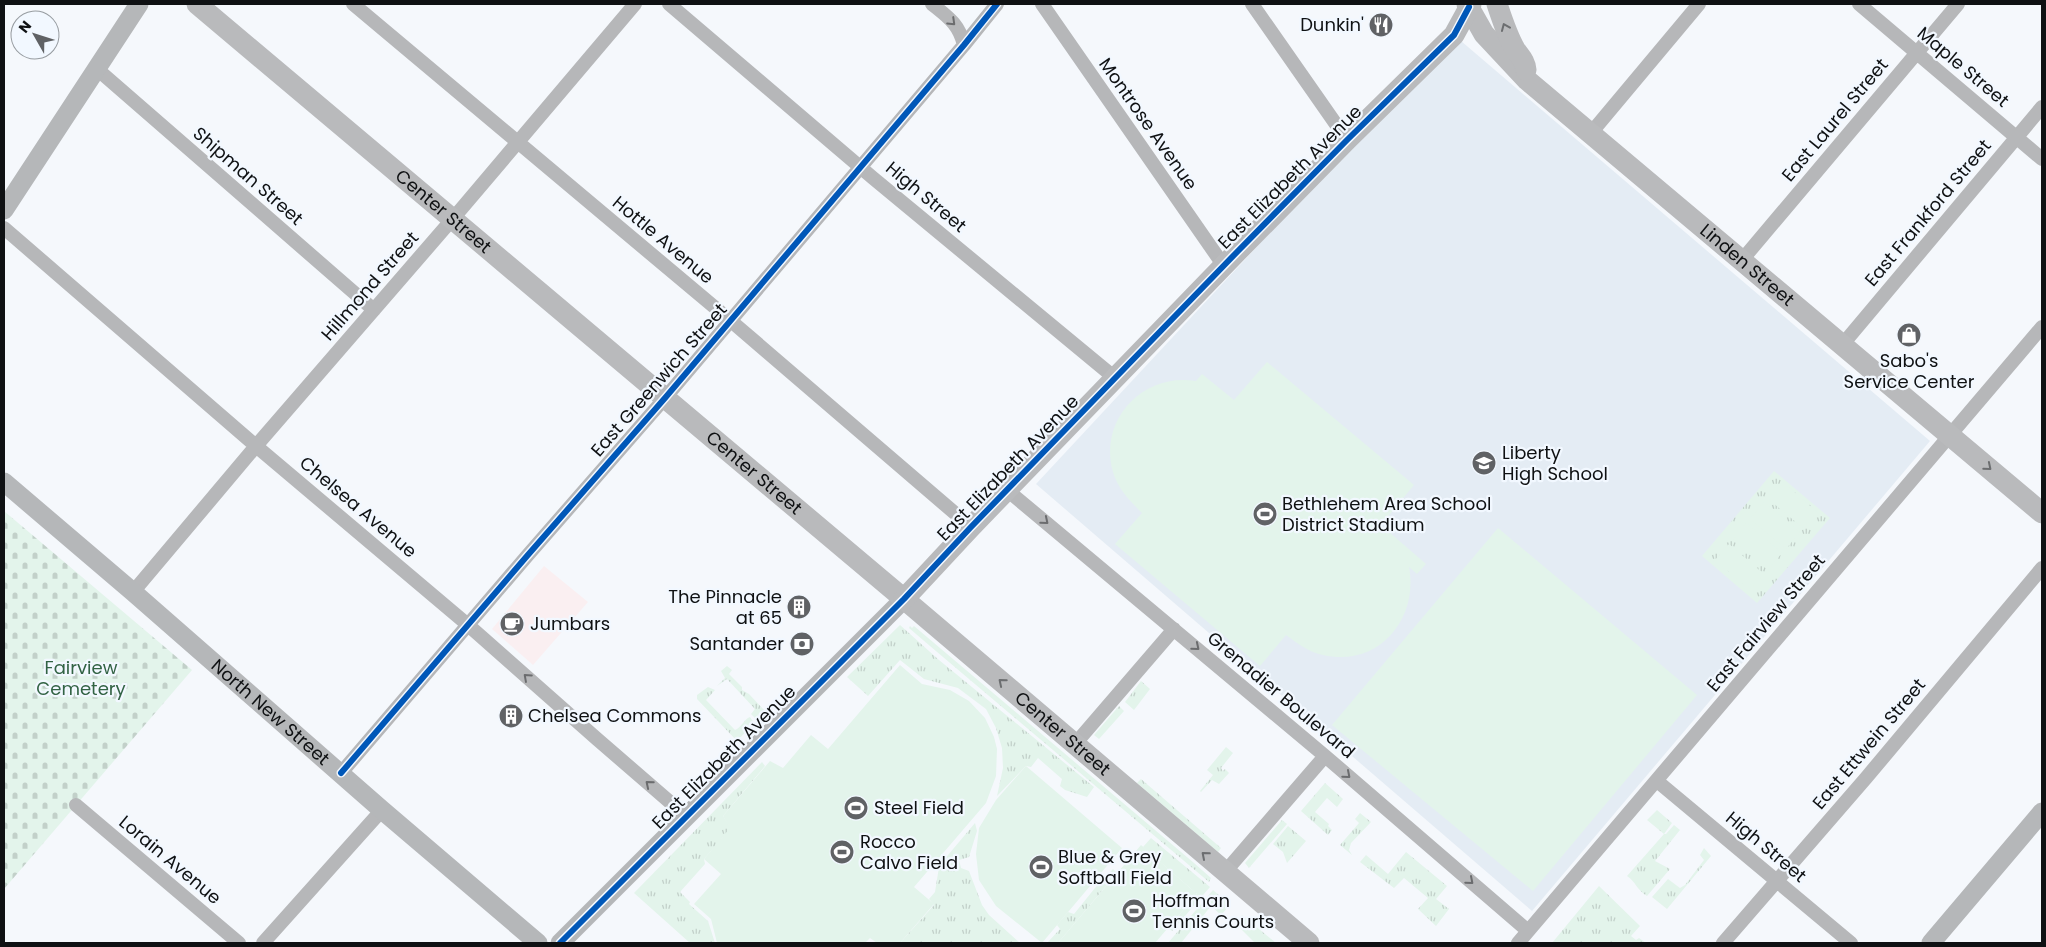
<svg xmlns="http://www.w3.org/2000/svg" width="2046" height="947" viewBox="0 0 2046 947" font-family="Poppins,sans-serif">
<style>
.commercial{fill:#faeff1}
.built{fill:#e4ecf4}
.grass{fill:url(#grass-tufts)}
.cemetery{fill:url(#cemetery-stones)}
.pitch{fill:#e3f4eb}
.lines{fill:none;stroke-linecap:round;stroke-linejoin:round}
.street{stroke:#b6b7b9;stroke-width:14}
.secondary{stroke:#b5b7b9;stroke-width:19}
.primary{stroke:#b9babc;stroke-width:21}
.cycleway-casing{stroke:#f2f8ff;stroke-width:9}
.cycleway{stroke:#0057b8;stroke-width:6}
.oneway{stroke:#6b6c6e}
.oneway2{stroke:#6c6e70}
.labels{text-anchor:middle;stroke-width:4.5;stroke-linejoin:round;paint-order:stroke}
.poi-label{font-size:18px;fill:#0f1113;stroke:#f2f8ff;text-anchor:start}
.street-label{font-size:18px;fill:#0f1113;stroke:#f2f8ff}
.park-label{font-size:18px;fill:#326344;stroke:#f2f8ff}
</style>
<defs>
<pattern id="grass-tufts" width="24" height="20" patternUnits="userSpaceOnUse" patternTransform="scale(1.25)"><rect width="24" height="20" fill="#e3f4eb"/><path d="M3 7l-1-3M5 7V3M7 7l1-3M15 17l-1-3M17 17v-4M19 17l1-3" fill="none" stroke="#c2d0c9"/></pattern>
<pattern id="cemetery-stones" width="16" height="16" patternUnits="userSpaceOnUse" patternTransform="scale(1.25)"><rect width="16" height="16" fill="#e3f4eb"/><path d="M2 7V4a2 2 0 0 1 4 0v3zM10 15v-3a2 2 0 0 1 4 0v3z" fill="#c2d0c9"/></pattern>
</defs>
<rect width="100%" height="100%" fill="#f5f8fc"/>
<path class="commercial" d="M544,566L588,602L533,665L492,629Z"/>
<path class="built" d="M1454,35L1930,441L1532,911L1036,484Z"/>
<path class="grass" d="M1774,471L1830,518L1757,603L1702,556Z
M900,625L939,660L1094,787L1087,797L1065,790L1060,786L1062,779L1038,758L1031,767L1026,766L997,796L1003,768L1002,748L996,728L986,709L958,688L924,679L900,660L868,696L847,677Z
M910,626L912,628L914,626L1194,863L1211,878L1209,882L930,646L909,628Z
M727,666L732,670L729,674L742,687V690L749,694L765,711L757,720L751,714L755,709L727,679L717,686L725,678L721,671Z
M1141,681L1150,689L1134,710L1125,702Z
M708,687L715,690L706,700L735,730C742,727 744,719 750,717L754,723L737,741L697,699V695Z
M1119,706L1124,711L1099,739L1094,735Z
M1226,747L1233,753L1221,768L1223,771L1225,769L1229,773L1219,784L1212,780L1201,792L1200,791L1213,775L1207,770Z
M762,762L765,766L723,816L731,828L704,859L705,864L680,892L690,902L689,904L708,921L715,943H690L634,893Z
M1141,779L1221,848L1218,852L1137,783Z
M1325,783L1343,799L1337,807L1327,798L1315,812L1329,824L1328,826L1332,830L1328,835L1301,811Z
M1657,810L1672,823L1664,834H1666L1674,825L1680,830L1655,861L1670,869L1647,896C1636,889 1636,882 1627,876L1664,834L1647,820Z
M1360,813L1371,822L1351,843L1349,850L1352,855L1340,845L1359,823L1355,819Z
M1282,820L1287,824L1249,868L1245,863Z
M975,823L977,831L969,857L959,860L961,868L969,871L982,905L989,915L1020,943H900L934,905L929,899L935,892L939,867L943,861Z
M1288,826L1306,841L1287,863L1283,852L1273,844Z
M1151,838L1210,887L1172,931L1168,928L1197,894L1143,847Z
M1704,848L1711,856L1667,909L1652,897L1668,879L1680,888L1685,885L1704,860L1700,855Z
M1406,852L1447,886L1436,899L1449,909L1436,926L1418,909L1428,898L1404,878L1394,888L1360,862L1366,855L1388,874Z
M1113,869L1117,873L1058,943H1047L1060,929L1057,925L1068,912L1074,914L1095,888Z
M1599,886L1640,926L1631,936L1636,940L1639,938L1646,943H1552Z
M1213,890L1230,905L1221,915L1211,906L1181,943H1168Z
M1242,915L1276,943H1255L1236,924Z"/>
<path class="cemetery" d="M4,511L192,670L4,889Z"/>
<path class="pitch" d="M1267,362L1414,485L1381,525L1426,564L1417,574L1409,567C1419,619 1378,668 1323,655C1309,652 1298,644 1286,635L1260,666L1115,544L1142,513C1130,501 1118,489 1113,472C1098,420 1143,372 1196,381L1202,374L1234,400Z
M1782,481L1817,512L1803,528L1767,498Z
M1764,502L1800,532L1786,549L1750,519Z
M1746,523L1782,553L1768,570L1733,540Z
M1498,528L1697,695L1533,891L1332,725Z
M1729,544L1764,574L1750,590L1715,560Z
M900,665L922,684L950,690L969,701L985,718L994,737L997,749L996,776L986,803L914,887L934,904L900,943H877L870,938L865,943H717L711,919L694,904L721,874L704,859L730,828L723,816L770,761L783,768L811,735L828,749Z
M1026,766L1122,848L1042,943L996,906L979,880L976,854L979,828L996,800Z
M1141,845L1197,894L1155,943H1058Z"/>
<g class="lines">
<path class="street" d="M353,4L731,321L971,527
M669,4L873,178L1115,378
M932,4C948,17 959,24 964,45
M1042,4L1224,266
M1252,4L1347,140
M1859,4L2042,159
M97,69L374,310
M1591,133L1699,4
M4,228L256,446L468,625L597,739L686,816
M1742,260L1958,4
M1843,344L2042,107
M1007,490L1325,756L1528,931
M133,592L256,446L462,208L635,4
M1075,744L1174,629
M341,773L527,556L665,398L964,45L997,4
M1657,781L1851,943
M76,805L239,943
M1225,872L1325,756
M263,943L382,810
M1518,943L2042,327
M1723,943L1866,778L2042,568"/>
<g class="secondary">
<path d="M4,210L139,4"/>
<path id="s1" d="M4,482L133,592L382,810L538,943"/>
<path d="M560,943L904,599"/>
<path d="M1931,943L2042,812"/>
</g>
<g class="primary">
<path id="s2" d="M197,4L904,599L1309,943"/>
<path id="s3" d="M1467,4L1484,34L1527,80L2042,513"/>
<path d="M1497,4C1502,19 1507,35 1515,49C1520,57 1525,60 1526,70"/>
<path d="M904,599L971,527L1237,252L1347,140L1454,35L1471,4"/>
</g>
<defs>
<path id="cycleway" d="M341,773L527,556L665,398L964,45L997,4
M560,943L904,599L971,527L1237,252L1347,140L1454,35L1469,7"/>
</defs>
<use href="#cycleway" class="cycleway-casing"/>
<use href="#cycleway" class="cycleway"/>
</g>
<defs><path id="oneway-chevron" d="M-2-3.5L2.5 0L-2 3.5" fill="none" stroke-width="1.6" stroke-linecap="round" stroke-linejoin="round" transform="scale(1.25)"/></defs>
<g class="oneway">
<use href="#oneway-chevron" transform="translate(952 22) rotate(44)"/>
<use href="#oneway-chevron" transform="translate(1045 521) rotate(40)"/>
<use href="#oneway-chevron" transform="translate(1196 647) rotate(40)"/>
<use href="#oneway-chevron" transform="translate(527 677) rotate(-138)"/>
<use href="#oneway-chevron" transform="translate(1347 775) rotate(41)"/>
<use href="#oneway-chevron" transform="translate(649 784) rotate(-140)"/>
<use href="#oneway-chevron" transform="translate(1470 881) rotate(41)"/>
</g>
<g class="oneway2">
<use href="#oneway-chevron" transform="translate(1505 27) rotate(-113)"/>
<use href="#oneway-chevron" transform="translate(1988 467) rotate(40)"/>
<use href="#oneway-chevron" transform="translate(1002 682) rotate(-140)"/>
<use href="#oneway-chevron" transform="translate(1205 855) rotate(-139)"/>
</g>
<defs>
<symbol id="restaurant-disc" viewBox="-11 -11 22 22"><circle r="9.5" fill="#606265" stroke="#f2f8ff"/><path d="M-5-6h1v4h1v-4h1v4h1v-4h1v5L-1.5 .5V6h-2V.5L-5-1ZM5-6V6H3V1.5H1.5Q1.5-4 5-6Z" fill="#fff"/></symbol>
<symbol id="shop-disc" viewBox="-11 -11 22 22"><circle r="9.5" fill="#606265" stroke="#f2f8ff"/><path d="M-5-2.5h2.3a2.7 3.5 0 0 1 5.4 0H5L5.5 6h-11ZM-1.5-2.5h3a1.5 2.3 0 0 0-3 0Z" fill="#fff"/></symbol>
<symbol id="school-disc" viewBox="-11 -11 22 22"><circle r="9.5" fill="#606265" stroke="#f2f8ff"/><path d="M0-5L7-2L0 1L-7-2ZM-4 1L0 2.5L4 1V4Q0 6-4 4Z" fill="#fff"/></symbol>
<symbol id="stadium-disc" viewBox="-11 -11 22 22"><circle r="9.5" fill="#606265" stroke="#f2f8ff"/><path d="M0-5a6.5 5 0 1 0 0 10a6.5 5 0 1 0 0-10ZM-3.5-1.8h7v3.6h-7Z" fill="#fff"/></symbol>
<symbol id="building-disc" viewBox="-11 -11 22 22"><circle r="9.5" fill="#606265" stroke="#f2f8ff"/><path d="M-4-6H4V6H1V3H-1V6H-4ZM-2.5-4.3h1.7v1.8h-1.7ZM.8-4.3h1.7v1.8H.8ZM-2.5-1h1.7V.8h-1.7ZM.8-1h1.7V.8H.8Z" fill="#fff"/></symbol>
<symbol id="cafe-disc" viewBox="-11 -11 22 22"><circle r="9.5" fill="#606265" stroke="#f2f8ff"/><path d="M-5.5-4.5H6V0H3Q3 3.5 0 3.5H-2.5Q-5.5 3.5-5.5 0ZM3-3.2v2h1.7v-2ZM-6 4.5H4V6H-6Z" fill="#fff"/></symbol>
<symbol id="bank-disc" viewBox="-11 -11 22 22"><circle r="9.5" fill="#606265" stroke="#f2f8ff"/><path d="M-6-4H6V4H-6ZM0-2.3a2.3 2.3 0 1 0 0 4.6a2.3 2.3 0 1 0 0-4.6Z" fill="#fff"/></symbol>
</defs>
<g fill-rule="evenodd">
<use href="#restaurant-disc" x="1367" y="11" width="28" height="28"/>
<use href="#shop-disc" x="1895" y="321" width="28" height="28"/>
<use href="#school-disc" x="1470" y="449" width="28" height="28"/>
<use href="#stadium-disc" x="1251" y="500" width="28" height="28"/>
<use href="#building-disc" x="785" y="593" width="28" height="28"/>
<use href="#cafe-disc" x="498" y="610" width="28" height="28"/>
<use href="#bank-disc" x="788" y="630" width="28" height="28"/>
<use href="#building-disc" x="497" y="702" width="28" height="28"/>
<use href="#stadium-disc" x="842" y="794" width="28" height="28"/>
<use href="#stadium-disc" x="828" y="838" width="28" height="28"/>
<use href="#stadium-disc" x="1027" y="853" width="28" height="28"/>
<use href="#stadium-disc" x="1120" y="897" width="28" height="28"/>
</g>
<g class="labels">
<g class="poi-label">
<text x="1364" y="31" text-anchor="end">Dunkin'</text>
<text x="1909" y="367" text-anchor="middle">Sabo's<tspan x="1909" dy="21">Service Center</tspan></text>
<text x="1502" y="459">Liberty<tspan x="1502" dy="21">High School</tspan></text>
<text x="1282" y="510">Bethlehem Area School<tspan x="1282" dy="21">District Stadium</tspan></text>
<text x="782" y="603" text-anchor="end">The Pinnacle<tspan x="782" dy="21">at 65</tspan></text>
<text x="530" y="630">Jumbars</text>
<text x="784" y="650" text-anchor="end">Santander</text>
<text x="528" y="722">Chelsea Commons</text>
<text x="874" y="814">Steel Field</text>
<text x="860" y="848">Rocco<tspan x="860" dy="21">Calvo Field</tspan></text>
<text x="1058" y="863">Blue &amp; Grey<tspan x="1058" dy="21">Softball Field</tspan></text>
<text x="1152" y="907">Hoffman<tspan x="1152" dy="21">Tennis Courts</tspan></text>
</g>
<g class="street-label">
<text transform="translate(1963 67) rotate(40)" y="6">Maple Street</text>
<text transform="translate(1835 120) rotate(-50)" y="6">East Laurel Street</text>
<text transform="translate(1148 124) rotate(55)" y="6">Montrose Avenue</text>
<text transform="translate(248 176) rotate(41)" y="6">Shipman Street</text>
<text transform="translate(1290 177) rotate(-45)" y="6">East Elizabeth Avenue</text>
<text transform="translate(926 197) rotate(40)" y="6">High Street</text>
<text dy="6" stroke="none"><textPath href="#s2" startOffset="322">Center Street</textPath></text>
<text transform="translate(1928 213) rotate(-50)" y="6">East Frankford Street</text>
<text transform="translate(663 240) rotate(40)" y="6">Hottle Avenue</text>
<text dy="6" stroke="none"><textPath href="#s3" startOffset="385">Linden Street</textPath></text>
<text transform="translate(370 286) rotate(-49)" y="6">Hillmond Street</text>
<text transform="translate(659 380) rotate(-49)" y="6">East Greenwich Street</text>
<text transform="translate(1008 468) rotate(-46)" y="6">East Elizabeth Avenue</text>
<text dy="6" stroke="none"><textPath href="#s2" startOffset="728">Center Street</textPath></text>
<text transform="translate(358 507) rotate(40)" y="6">Chelsea Avenue</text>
<text transform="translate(1766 623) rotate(-50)" y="6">East Fairview Street</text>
<text transform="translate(1281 695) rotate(40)" y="6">Grenadier Boulevard</text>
<text dy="6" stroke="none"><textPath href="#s1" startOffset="352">North New Street</textPath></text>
<text dy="6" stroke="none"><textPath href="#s2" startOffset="1132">Center Street</textPath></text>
<text transform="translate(1869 744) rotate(-50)" y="6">East Ettwein Street</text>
<text transform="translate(724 757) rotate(-45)" y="6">East Elizabeth Avenue</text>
<text transform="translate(1766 847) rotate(40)" y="6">High Street</text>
<text transform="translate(170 860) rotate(40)" y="6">Lorain Avenue</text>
</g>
<g class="park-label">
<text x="81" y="674">Fairview<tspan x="81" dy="21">Cemetery</tspan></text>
</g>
</g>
<rect width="2046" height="947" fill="none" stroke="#0f1113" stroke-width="10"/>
<g transform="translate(35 35) rotate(309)"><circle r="24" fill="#f2f8ff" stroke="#979ca1"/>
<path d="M0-4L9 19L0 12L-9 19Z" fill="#606265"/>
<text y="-8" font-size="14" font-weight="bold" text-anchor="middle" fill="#0f1113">N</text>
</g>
</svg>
